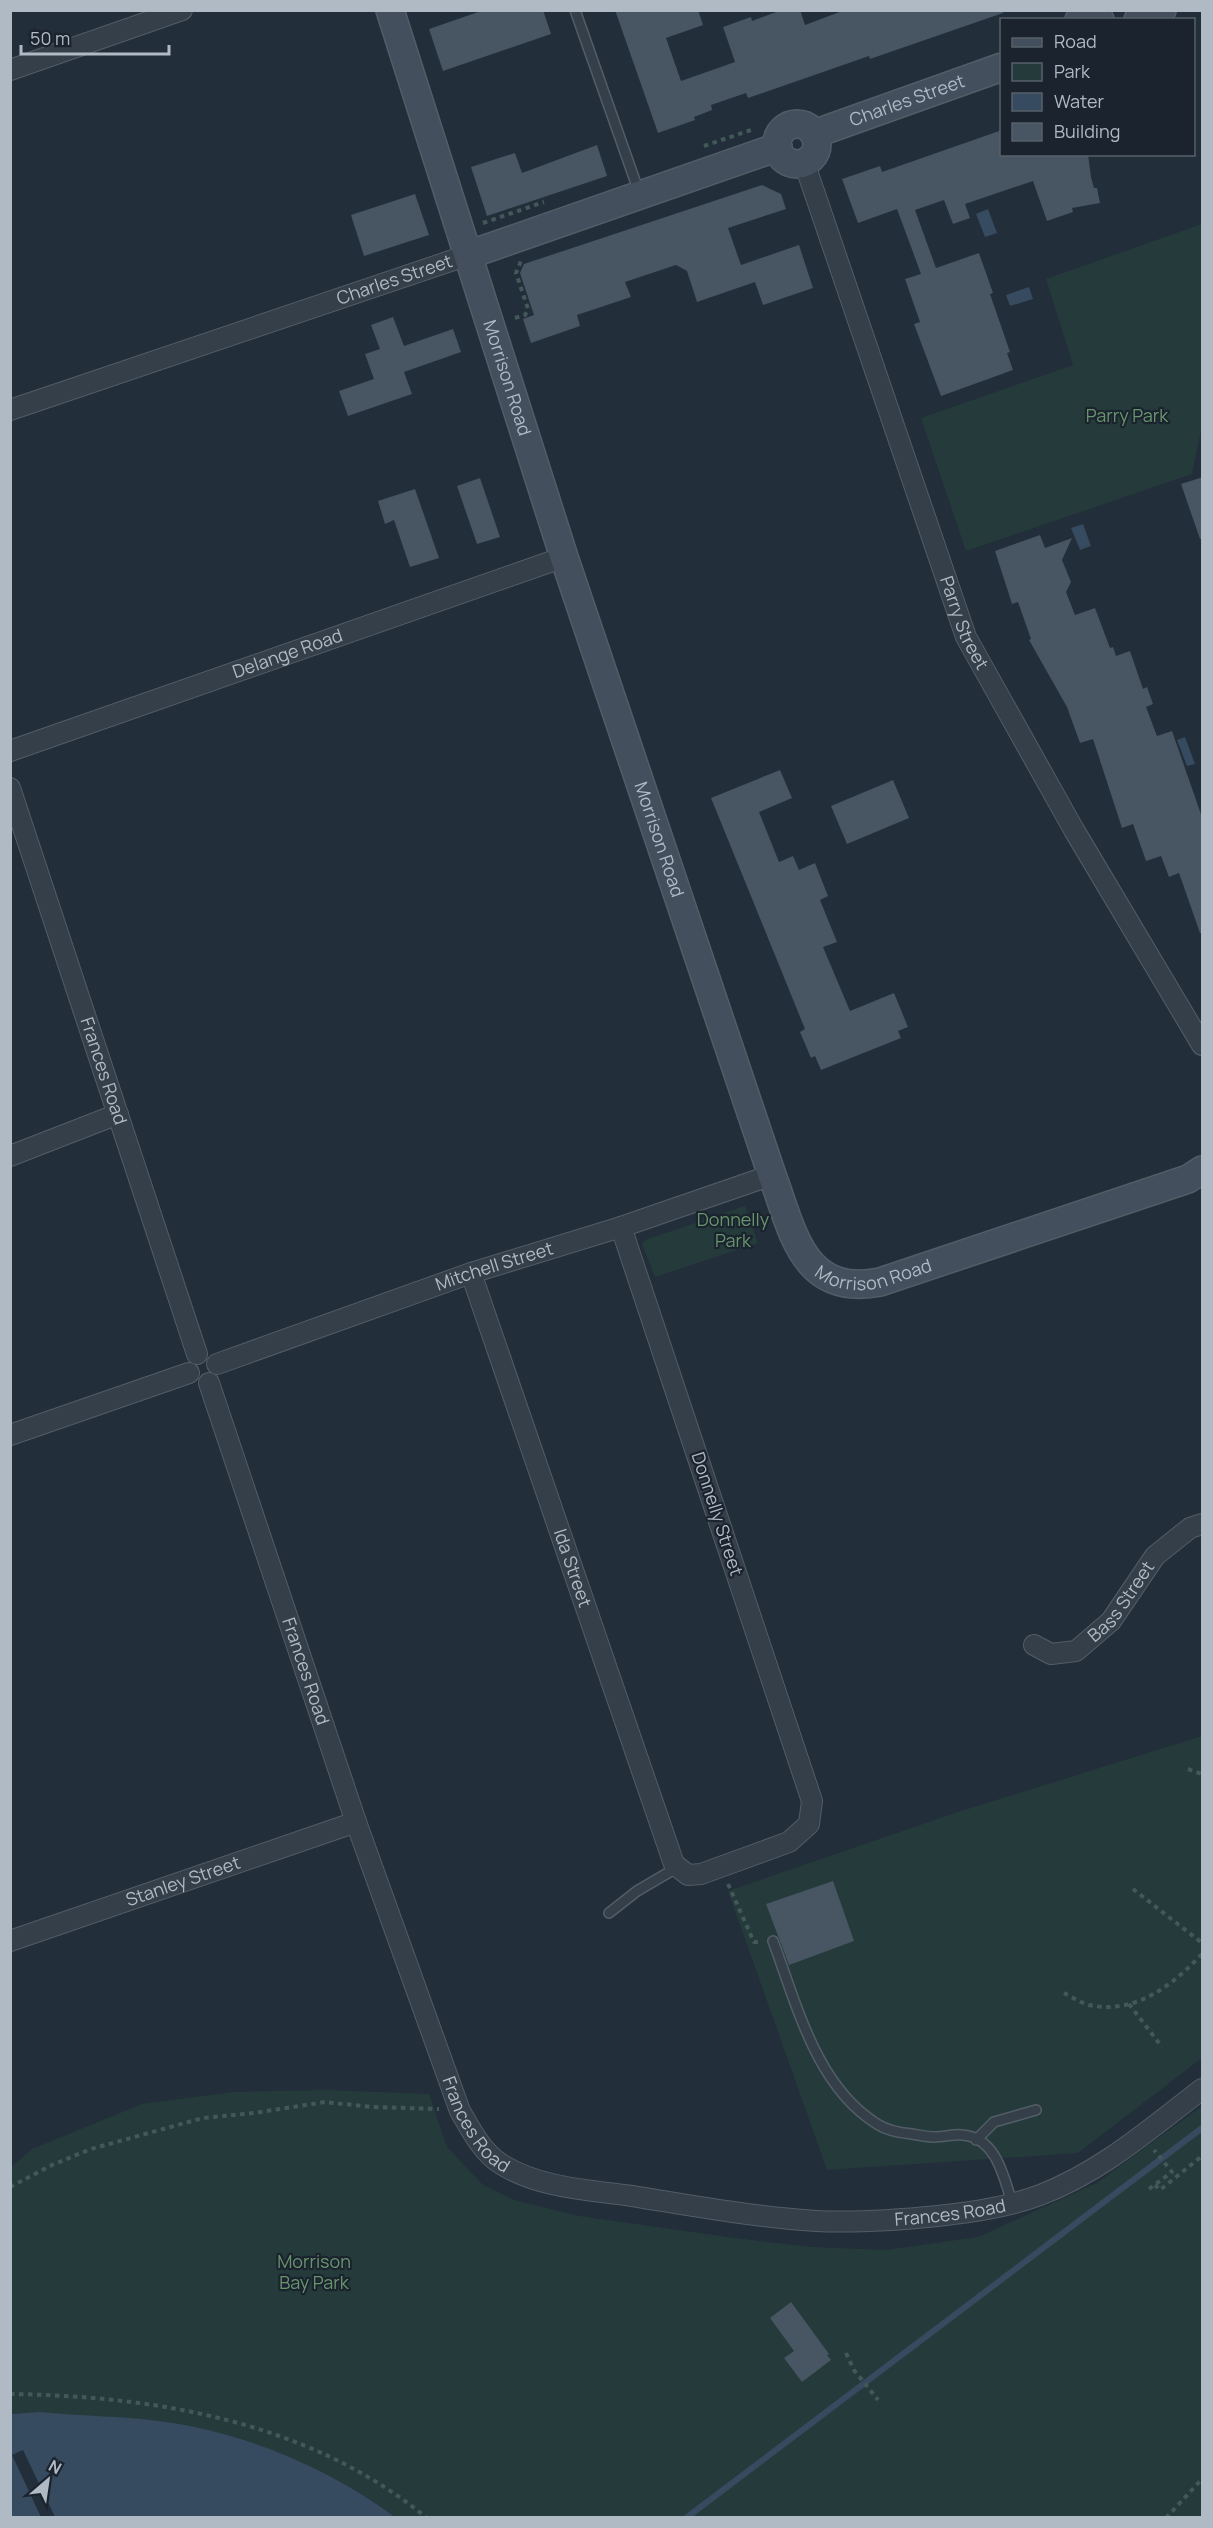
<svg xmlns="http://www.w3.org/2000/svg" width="1213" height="2528" viewBox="0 0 1213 2528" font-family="Manrope,sans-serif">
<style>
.green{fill:#253b3b}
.water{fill:#364b60}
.pier{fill:#222e39}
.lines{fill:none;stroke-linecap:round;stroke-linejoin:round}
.stream{stroke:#364b60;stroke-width:6}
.building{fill:#485562}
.lane-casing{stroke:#535d67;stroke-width:12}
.street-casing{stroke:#535d67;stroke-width:22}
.secondary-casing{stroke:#535d67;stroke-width:30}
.path{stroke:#435859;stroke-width:4;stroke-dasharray:4.5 4.5;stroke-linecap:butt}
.lane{stroke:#353f49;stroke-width:9}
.street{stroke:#353f49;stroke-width:20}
.secondary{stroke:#434f5c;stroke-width:27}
.labels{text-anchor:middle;stroke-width:4.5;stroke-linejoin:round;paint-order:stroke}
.street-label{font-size:18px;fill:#b0bac5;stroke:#1b242e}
.park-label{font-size:18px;fill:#68956e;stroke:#1b242e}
</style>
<rect width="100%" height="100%" fill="#222e39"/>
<path class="green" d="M1202,224V426L1192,474L966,551L921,418L1073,365L1046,279Z
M745,1206L758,1243L655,1277L642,1244L645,1240Z
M1202,1736V2058L1078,2153L827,2170L728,1891L955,1813Z
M327,2090L429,2094L447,2147L483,2185L514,2200L579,2216L735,2238L811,2247L886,2250L978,2237L1097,2183L1202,2106V2517H395C327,2466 245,2435 161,2421C137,2418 112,2419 88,2417C62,2415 37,2412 11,2414V2167L32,2149L142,2104L234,2092Z"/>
<path class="water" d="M988,209L997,233L985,237L976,214Z
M1029,287L1033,299L1010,306L1006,295Z
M1083,524L1091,546L1080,550L1071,528Z
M1185,737L1195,764L1187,766L1177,740Z
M40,2412C79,2416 120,2416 159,2421C243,2432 328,2467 395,2517L11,2518V2414Z"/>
<path class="pier" d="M23,2450L55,2517H41L12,2455Z"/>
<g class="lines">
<path class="stream" d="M686,2518L1202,2128"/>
</g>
<path class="building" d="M484,10H543L551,34L443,71L429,29Z
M615,10H698L703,25L666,38L681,81L735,62L723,27L751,17L752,21L782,10H800L805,25L845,10H1003V13L870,59L869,56L748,98L746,93L711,105L712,110L694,117L695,120L658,133Z
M1002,130V154H1088L1091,177L1094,188H1097L1100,203L1072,208L1073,212L1047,221L1033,181L965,204L970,218L953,224L944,200L915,210L936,268L979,253L993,293L990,294L1010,352L1007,353L1013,370L941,396L914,324L920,322L905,279L921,274L897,209L858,223L842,179L880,166L882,172Z
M597,145L607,176L487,216L471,167L515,153L522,173Z
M762,185L781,194L786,209L728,228L741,265L799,245L813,288L763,305L755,282L697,302L687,271L676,265L625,282L631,297L577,315L580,326L531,343L523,319L534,315L520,273L524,264Z
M415,194L429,235L364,256L351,215Z
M393,317L404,346L453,329L461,352L404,372L412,394L348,416L339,391L374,379L365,354L380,349L371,325Z
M1203,477V539H1200L1181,484Z
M480,478L500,537L477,544L457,486Z
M415,489L439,558L410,567L394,520L385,524L378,501Z
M1040,535L1045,548L1072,538L1062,560L1071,582L1066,592L1075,615L1095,608L1110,648L1113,647L1116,656L1130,651L1143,689L1147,687L1153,704L1146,707L1157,736L1172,731L1203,820V933H1200L1179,873L1169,877L1161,856L1146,861L1133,824L1122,828L1093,739L1080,743L1067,707L1029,640L1031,639L1018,602L1012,604L995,551Z
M780,770L792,798L759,812L779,862L793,856L799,870L815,863L828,896L820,900L837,942L823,947L850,1011L894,993L908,1027L898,1031L901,1038L821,1070L815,1056L811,1058L800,1032L805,1029L711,798Z
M893,780L909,818L847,844L831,806Z
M833,1881L854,1941L789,1965L766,1904Z
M791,2302L829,2354L827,2355L831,2360L802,2382L784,2358L794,2351L770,2318Z"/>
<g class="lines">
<defs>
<path id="lane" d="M575,10L639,192
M609,1913L637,1891L678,1867
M773,1941C797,2005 816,2086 877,2124C886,2130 901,2133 912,2134C919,2135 927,2137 935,2137C944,2137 953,2134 962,2135C996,2137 1004,2177 1012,2203
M976,2140L994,2122L1036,2110"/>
<g id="street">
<path d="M10,70L182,10"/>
<path id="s1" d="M804,162L966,637L1074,830L1202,1045"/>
<path id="s2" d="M10,410L468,255"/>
<path id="s3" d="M10,751L564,557"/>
<path id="s4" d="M10,788L197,1354"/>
<path d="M10,1156L118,1114"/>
<path id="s5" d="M471,1273L674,1864L688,1875L701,1874L789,1842L809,1824L812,1801L621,1227"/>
<path id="s6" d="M217,1364L471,1273L621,1227L772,1175"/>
<path id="s7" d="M209,1383L356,1822L460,2111C471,2130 482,2152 501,2164C539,2188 589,2190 632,2196C694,2206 754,2217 816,2221C857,2223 898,2220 938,2216C973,2212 1008,2207 1040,2195C1101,2172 1151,2128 1202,2089"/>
<path d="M10,1435L189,1373"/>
<path id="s8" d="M1034,1645L1051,1654L1076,1651L1111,1621L1155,1556L1190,1528L1202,1524"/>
<path id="s9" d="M10,1941L356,1822"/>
</g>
<g id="secondary">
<path id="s10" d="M390,10L564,557L772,1175C793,1231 802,1297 880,1282L1188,1179L1202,1170"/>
<path d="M1079,20L1090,16L1100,20"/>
<path d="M1138,20L1162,10"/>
<circle cx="797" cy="144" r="20"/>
<path id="s11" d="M814,134L1002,67"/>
<path d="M468,255L778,147"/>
</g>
</defs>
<use href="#lane" class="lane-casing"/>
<use href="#street" class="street-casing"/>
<use href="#secondary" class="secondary-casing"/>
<path class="path" d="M770,124L802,113
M704,146L751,130
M483,223L544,202
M515,318L525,315L528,309L516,273L521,261
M1188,1769L1202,1774
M728,1884L754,1942H761
M1133,1889L1202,1943
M1064,1993C1072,1997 1081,2003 1089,2005C1135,2015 1173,1985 1202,1954
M1129,2004L1162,2047
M1155,2185L1160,2190L1202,2156
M10,2187L52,2165L91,2149L203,2118L254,2113L325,2102L372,2107L439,2109
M1149,2189L1172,2172L1154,2150
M846,2353L854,2370L878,2400
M10,2394C157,2396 310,2422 427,2518
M1166,2518L1202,2479"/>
<use href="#lane" class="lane"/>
<use href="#street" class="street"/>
<use href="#secondary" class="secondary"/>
</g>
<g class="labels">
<g class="street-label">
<text dy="6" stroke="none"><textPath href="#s11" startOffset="99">Charles Street</textPath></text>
<text dy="6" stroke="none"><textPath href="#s2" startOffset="406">Charles Street</textPath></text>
<text dy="6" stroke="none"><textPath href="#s10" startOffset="386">Morrison Road</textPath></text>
<text dy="6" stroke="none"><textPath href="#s1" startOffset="488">Parry Street</textPath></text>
<text dy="6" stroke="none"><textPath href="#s3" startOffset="294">Delange Road</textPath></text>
<text dy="6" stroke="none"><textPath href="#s10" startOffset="872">Morrison Road</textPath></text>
<text dy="6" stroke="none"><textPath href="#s4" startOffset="298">Frances Road</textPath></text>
<text dy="6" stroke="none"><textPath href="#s10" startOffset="1392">Morrison Road</textPath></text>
<text dy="6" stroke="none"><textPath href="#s6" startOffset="294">Mitchell Street</textPath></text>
<text transform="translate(717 1514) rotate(72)" y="6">Donnelly Street</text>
<text dy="6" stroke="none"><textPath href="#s5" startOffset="312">Ida Street</textPath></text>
<text dy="6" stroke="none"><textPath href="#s8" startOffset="112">Bass Street</textPath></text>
<text dy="6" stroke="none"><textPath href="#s7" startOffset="304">Frances Road</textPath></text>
<text dy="6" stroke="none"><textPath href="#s9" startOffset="183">Stanley Street</textPath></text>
<text dy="6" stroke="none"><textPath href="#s7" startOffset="790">Frances Road</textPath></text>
<text dy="6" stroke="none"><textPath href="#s7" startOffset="1294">Frances Road</textPath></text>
</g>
<g class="park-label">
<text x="1127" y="422">Parry Park</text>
<text x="733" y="1226">Donnelly<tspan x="733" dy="21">Park</tspan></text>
<text x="314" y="2268">Morrison<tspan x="314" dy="21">Bay Park</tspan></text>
</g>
</g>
<rect width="1213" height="2528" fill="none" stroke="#b0bac5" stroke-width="24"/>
<rect x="1000" y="18" width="195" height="138" fill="#1b242e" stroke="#57606a" stroke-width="1.5"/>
<rect x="1012" y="38" width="30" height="9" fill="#434f5c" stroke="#57606a" stroke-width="1.5"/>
<text x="1054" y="48" font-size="18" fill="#b0bac5">Road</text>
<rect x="1012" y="63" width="30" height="18" fill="#253b3b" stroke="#57606a" stroke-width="1.5"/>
<text x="1054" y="78" font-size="18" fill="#b0bac5">Park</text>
<rect x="1012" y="93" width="30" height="18" fill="#364b60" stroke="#57606a" stroke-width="1.5"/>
<text x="1054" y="108" font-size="18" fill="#b0bac5">Water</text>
<rect x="1012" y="123" width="30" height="18" fill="#485562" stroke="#57606a" stroke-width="1.5"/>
<text x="1054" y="138" font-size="18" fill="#b0bac5">Building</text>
<g transform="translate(48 2480) rotate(29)" stroke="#1b242e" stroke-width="4.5" paint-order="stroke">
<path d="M0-4.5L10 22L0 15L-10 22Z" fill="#b0bac5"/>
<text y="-9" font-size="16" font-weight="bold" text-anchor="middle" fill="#b0bac5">N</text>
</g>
<path d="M21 45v9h148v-9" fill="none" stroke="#b0bac5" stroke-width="3"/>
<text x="30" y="45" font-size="18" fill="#b0bac5" stroke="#1b242e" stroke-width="4.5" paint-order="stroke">50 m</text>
</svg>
